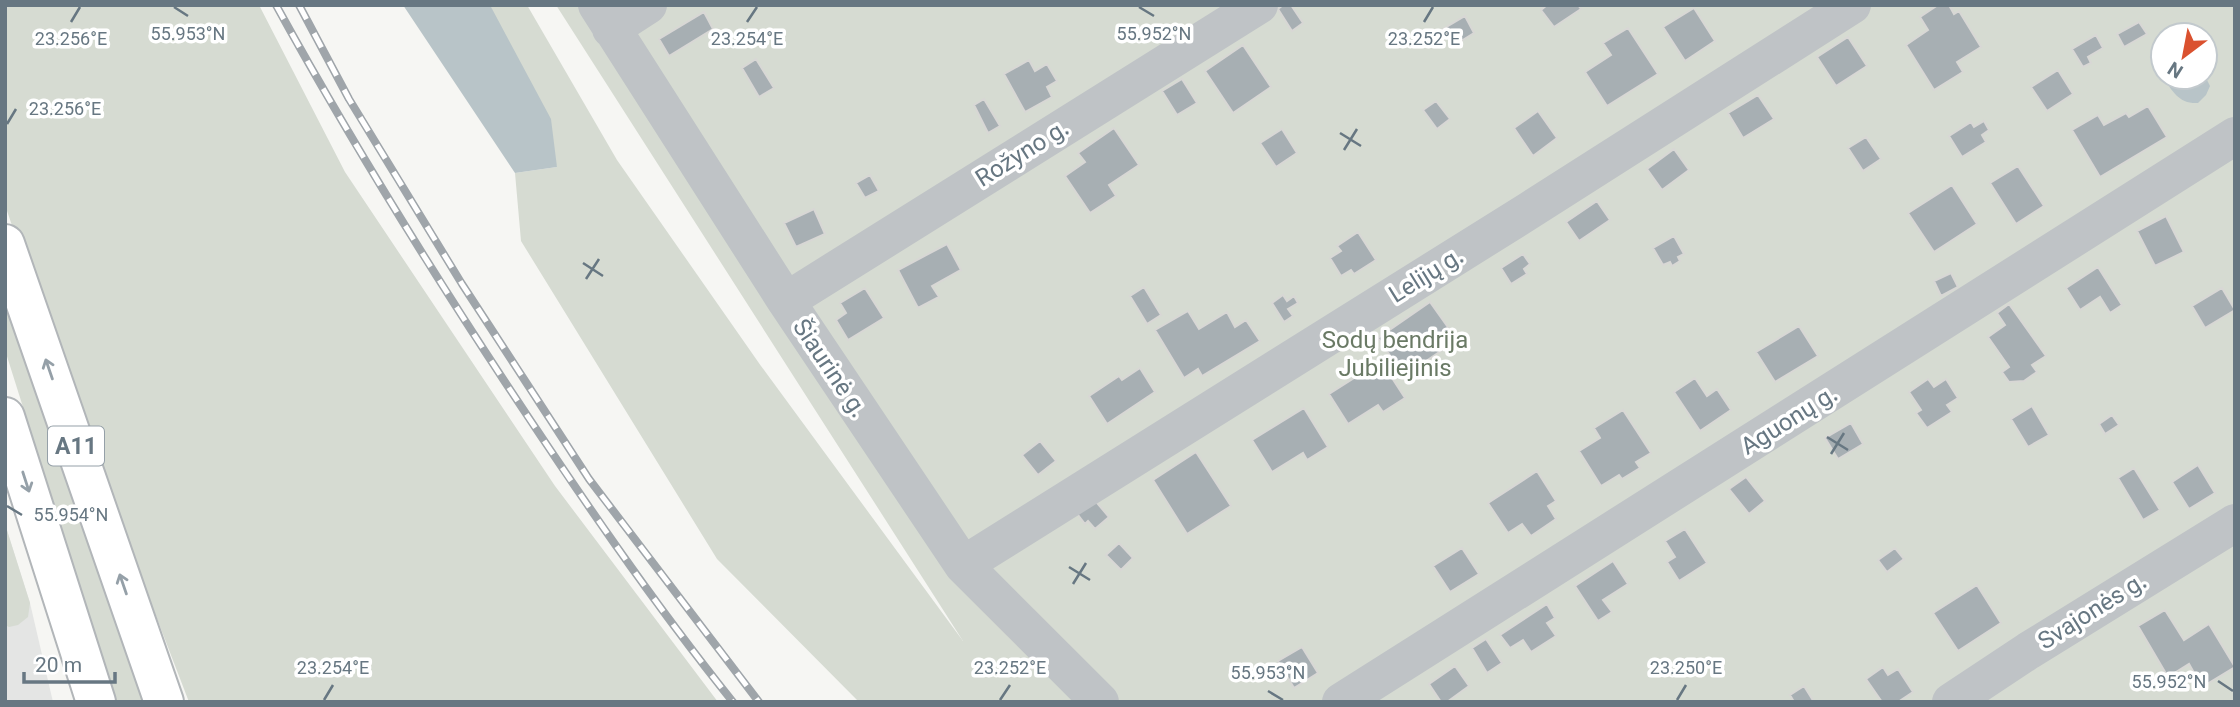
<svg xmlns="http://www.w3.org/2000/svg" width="2240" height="707" viewBox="0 0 2240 707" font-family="Roboto,sans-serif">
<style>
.built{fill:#e4e5e4}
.green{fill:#d6dbd2;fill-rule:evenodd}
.water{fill:#b8c4c8}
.building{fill:#a7afb3;stroke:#d8d7d5;stroke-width:2}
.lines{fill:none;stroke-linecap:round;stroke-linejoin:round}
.highway-casing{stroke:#b2b6b9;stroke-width:42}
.minor{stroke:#bfc3c6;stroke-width:38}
.highway{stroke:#fff;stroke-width:38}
.rail-casing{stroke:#9fa5aa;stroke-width:8}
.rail{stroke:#fff;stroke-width:5;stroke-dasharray:16;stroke-linecap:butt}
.oneway{stroke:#95a0a8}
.ticks{fill:none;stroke:#677782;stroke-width:2.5}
.labels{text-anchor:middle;stroke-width:7;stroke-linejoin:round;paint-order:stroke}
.shield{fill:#fff;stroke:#95a0a8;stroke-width:2}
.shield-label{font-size:23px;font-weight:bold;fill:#677782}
.street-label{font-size:24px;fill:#677782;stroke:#fff}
.park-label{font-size:24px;fill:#6a7a65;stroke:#fff}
.ticks-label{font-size:18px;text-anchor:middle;fill:#677782;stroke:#fff;stroke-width:7;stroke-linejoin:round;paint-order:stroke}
</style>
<rect width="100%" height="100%" fill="#f6f6f3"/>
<path class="built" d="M5,524L30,603L53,702H5Z"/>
<path class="green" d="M5,5H259L345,172L555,486L718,702H189L57,358L5,205Z
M490,5H527L617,160L761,366L963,641L556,5H2235V701L859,702L717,559L521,241L515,173L557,167ZM2163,35H2205V77H2163Z
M5,294L147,702H116L5,350Z
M5,524L30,603L28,617L18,625L9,627L5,625Z"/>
<path class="water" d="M403,5H490L551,119L557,167L515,173Z
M2205,76L2210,86L2206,95L2198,103C2179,104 2173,92 2163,77Z"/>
<path class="building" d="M1283,5H1291L1303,23L1292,31L1278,9Z
M1547,5H1578L1581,9L1554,27L1541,10Z
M1938,5H1949L1954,14L1959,11L1981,47L1957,62L1963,72L1934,90L1906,45L1928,30L1920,17Z
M1694,8L1715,41L1685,61L1663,27Z
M704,12L713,29L669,56L659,39Z
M1465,16L1474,33L1453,46L1443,29Z
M2139,22L2147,34L2124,47L2117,34Z
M1628,28L1658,74L1607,106L1585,72L1611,55L1603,43Z
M2096,35L2103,48L2088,57L2091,63L2083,67L2072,49Z
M1848,37L1867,66L1836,86L1817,57Z
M1243,45L1271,87L1233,113L1205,71Z
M756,59L774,88L759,97L742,68Z
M1029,60L1035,71L1047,64L1057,81L1047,87L1052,97L1025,112L1004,74Z
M2058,70L2073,94L2047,111L2031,87Z
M1182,79L1197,103L1177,115L1162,91Z
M1758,95L1774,119L1743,138L1728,113Z
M984,99L1000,126L988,133L974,105Z
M1436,101L1450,119L1437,129L1423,110Z
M2148,106L2167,137L2100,177L2072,130L2098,115L2104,125L2126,113L2129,117Z
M1538,111L1557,138L1533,156L1514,128Z
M1984,121L1989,130L1982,135L1986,142L1962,157L1949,136L1971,122L1974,127Z
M1114,128L1139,165L1109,185L1116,196L1090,213L1065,176L1085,162L1078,153Z
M1282,129L1297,153L1276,167L1260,143Z
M1866,137L1881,159L1863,171L1848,148Z
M1674,149L1689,170L1662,190L1647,169Z
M2018,166L2044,206L2016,224L1990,183Z
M870,175L879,191L865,198L856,183Z
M1952,185L1977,224L1934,252L1908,213Z
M1597,201L1610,220L1579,241L1566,222Z
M814,209L825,234L796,247L784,223Z
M2166,216L2184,252L2155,266L2137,231Z
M1358,232L1376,260L1354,274L1351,270L1341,276L1330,258L1341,251L1337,246Z
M1674,236L1684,254L1678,257L1680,261L1672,266L1670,262L1663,265L1653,248Z
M947,244L961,270L932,286L939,297L918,308L898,270Z
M1523,254L1530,264L1524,269L1527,274L1511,284L1501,268Z
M2098,267L2122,305L2110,313L2100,297L2080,310L2066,288Z
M1951,273L1958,287L1941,296L1934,281Z
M1144,287L1161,315L1147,324L1130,296Z
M865,288L884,318L848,340L836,320L846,313L840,303Z
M2222,288L2235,310L2205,328L2192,306Z
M1283,295L1287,301L1294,296L1298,303L1288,309L1293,316L1284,322L1272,303Z
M1430,302L1457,340L1404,376L1378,338Z
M2009,304L2046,356L2032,365L2037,372L2024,381L2009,382L2002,372L2009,367L1988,337L2005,325L1997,313Z
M1188,311L1199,329L1227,312L1235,327L1246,320L1260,341L1202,376L1198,369L1184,378L1155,330Z
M1799,326L1818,356L1775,382L1756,352Z
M1381,361L1405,398L1383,412L1378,405L1348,424L1329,394Z
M1140,368L1155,392L1107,424L1089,396L1119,376L1122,380Z
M1695,378L1707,396L1717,389L1731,410L1700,431L1674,392Z
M1928,379L1934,387L1946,379L1958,398L1947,405L1952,412L1927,428L1916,413L1921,410L1909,392Z
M2032,406L2049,435L2028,447L2011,419Z
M1304,408L1328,447L1307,460L1303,453L1272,472L1252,440Z
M1623,410L1651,453L1636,462L1640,468L1622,479L1619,475L1601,486L1579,451L1600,438L1594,428Z
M2112,415L2119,425L2105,434L2099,424Z
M1851,423L1863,444L1838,459L1825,438Z
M1040,441L1056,461L1038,475L1022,455Z
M1196,452L1231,506L1187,534L1153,480Z
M2198,465L2215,493L2189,509L2172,482Z
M2134,468L2160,510L2143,520L2118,478Z
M1537,471L1556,501L1548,506L1556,519L1531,536L1522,524L1508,533L1488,503Z
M1746,477L1765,501L1749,514L1729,489Z
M1092,497L1109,517L1095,529L1088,521L1085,524L1075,511Z
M1685,529L1707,563L1679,581L1667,562L1675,557L1665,541Z
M1119,543L1133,558L1121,570L1106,555Z
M1462,548L1479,574L1450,592L1433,566Z
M1895,548L1904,559L1887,572L1878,560Z
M1613,561L1628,584L1603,600L1612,612L1598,621L1575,586Z
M1977,585L2001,623L1958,651L1933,613Z
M1547,604L1555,618L1547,623L1556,636L1531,652L1523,640L1510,648L1500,635Z
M2165,610L2184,640L2209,624L2235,667L2202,687L2189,664L2168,677L2138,626Z
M1486,639L1502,663L1487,673L1472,648Z
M1302,647L1318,673L1294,688L1278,661Z
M1455,666L1469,686L1447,702H1441L1429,684Z
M1883,667L1888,675L1898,669L1913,692L1898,702H1882L1866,679Z
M1804,686L1814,702H1794L1790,695Z"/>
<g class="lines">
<defs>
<path id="highway" d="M5,244L164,702
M5,417L96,702"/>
</defs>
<use href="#highway" class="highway-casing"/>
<path class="minor" d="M597,5L786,301L963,565L1100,702
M611,29L648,5
M786,301L1259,5
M963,565L1530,210L1852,5
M1341,702L2235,136
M1951,702L2028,651L2235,523"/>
<use href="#highway" class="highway"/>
<defs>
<path id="rail" d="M276,5C347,134 424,259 505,382C577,491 651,600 733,702
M299,5L349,99L462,284L589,479L759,702"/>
</defs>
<use href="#rail" class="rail-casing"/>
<use href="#rail" class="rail"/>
</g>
<defs><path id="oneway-shaft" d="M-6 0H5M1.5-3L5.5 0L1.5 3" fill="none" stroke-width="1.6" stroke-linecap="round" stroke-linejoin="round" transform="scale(1.75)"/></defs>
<g class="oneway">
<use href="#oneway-shaft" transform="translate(49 369) rotate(-109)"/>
<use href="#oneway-shaft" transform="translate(26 482) rotate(72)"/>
<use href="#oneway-shaft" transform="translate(123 584) rotate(-109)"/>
</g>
<path class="ticks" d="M174,7L188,16M1139,7L1154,16M71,22L80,7M747,22L757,7M1424,22L1433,7M7,124L16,109M1340,133L1361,146M1344,150L1357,129M583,263L603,276M586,279L599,259M1827,437L1848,450M1831,454L1844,433M7,506L22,515M1069,567L1090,580M1073,584L1086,563M2218,681L2233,691M1268,691L1283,700M324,700L333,685M1000,700L1010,685M1677,700L1686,685"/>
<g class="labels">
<rect class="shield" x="48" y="426.5" width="56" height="39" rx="5"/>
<g class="shield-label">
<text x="76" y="454">A11</text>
</g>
<g class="street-label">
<text transform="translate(1022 153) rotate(-32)" y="8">Rožyno g.</text>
<text transform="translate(1426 275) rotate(-32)" y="8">Lelijų g.</text>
<text transform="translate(830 368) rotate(56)" y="8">Šiaurinė g.</text>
<text transform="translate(1789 420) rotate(-32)" y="8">Aguonų g.</text>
<text transform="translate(2092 611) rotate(-32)" y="8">Svajonės g.</text>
</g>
<g class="park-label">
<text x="1395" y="348">Sodų bendrija<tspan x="1395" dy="28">Jubiliejinis</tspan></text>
</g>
</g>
<g class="ticks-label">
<text x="188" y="40">55.953°N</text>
<text x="1154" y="40">55.952°N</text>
<text x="71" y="45">23.256°E</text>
<text x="747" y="45">23.254°E</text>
<text x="1424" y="45">23.252°E</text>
<text x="65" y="115">23.256°E</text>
<text x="71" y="521">55.954°N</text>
<text x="333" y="674">23.254°E</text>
<text x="1010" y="674">23.252°E</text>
<text x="1686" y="674">23.250°E</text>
<text x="1268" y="679">55.953°N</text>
<text x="2169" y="688">55.952°N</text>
</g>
<rect width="2240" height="707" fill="none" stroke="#677782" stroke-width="14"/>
<g transform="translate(2184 56) rotate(212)"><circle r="33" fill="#ffffff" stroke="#c2c9cd" stroke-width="2"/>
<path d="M0-5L12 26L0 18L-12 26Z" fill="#da512f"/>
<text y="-10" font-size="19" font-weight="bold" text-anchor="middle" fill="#677782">N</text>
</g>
<path d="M24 672v10h91v-10" fill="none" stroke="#677782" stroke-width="3.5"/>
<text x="35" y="672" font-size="21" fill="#677782" stroke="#ffffff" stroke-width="5" paint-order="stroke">20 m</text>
</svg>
